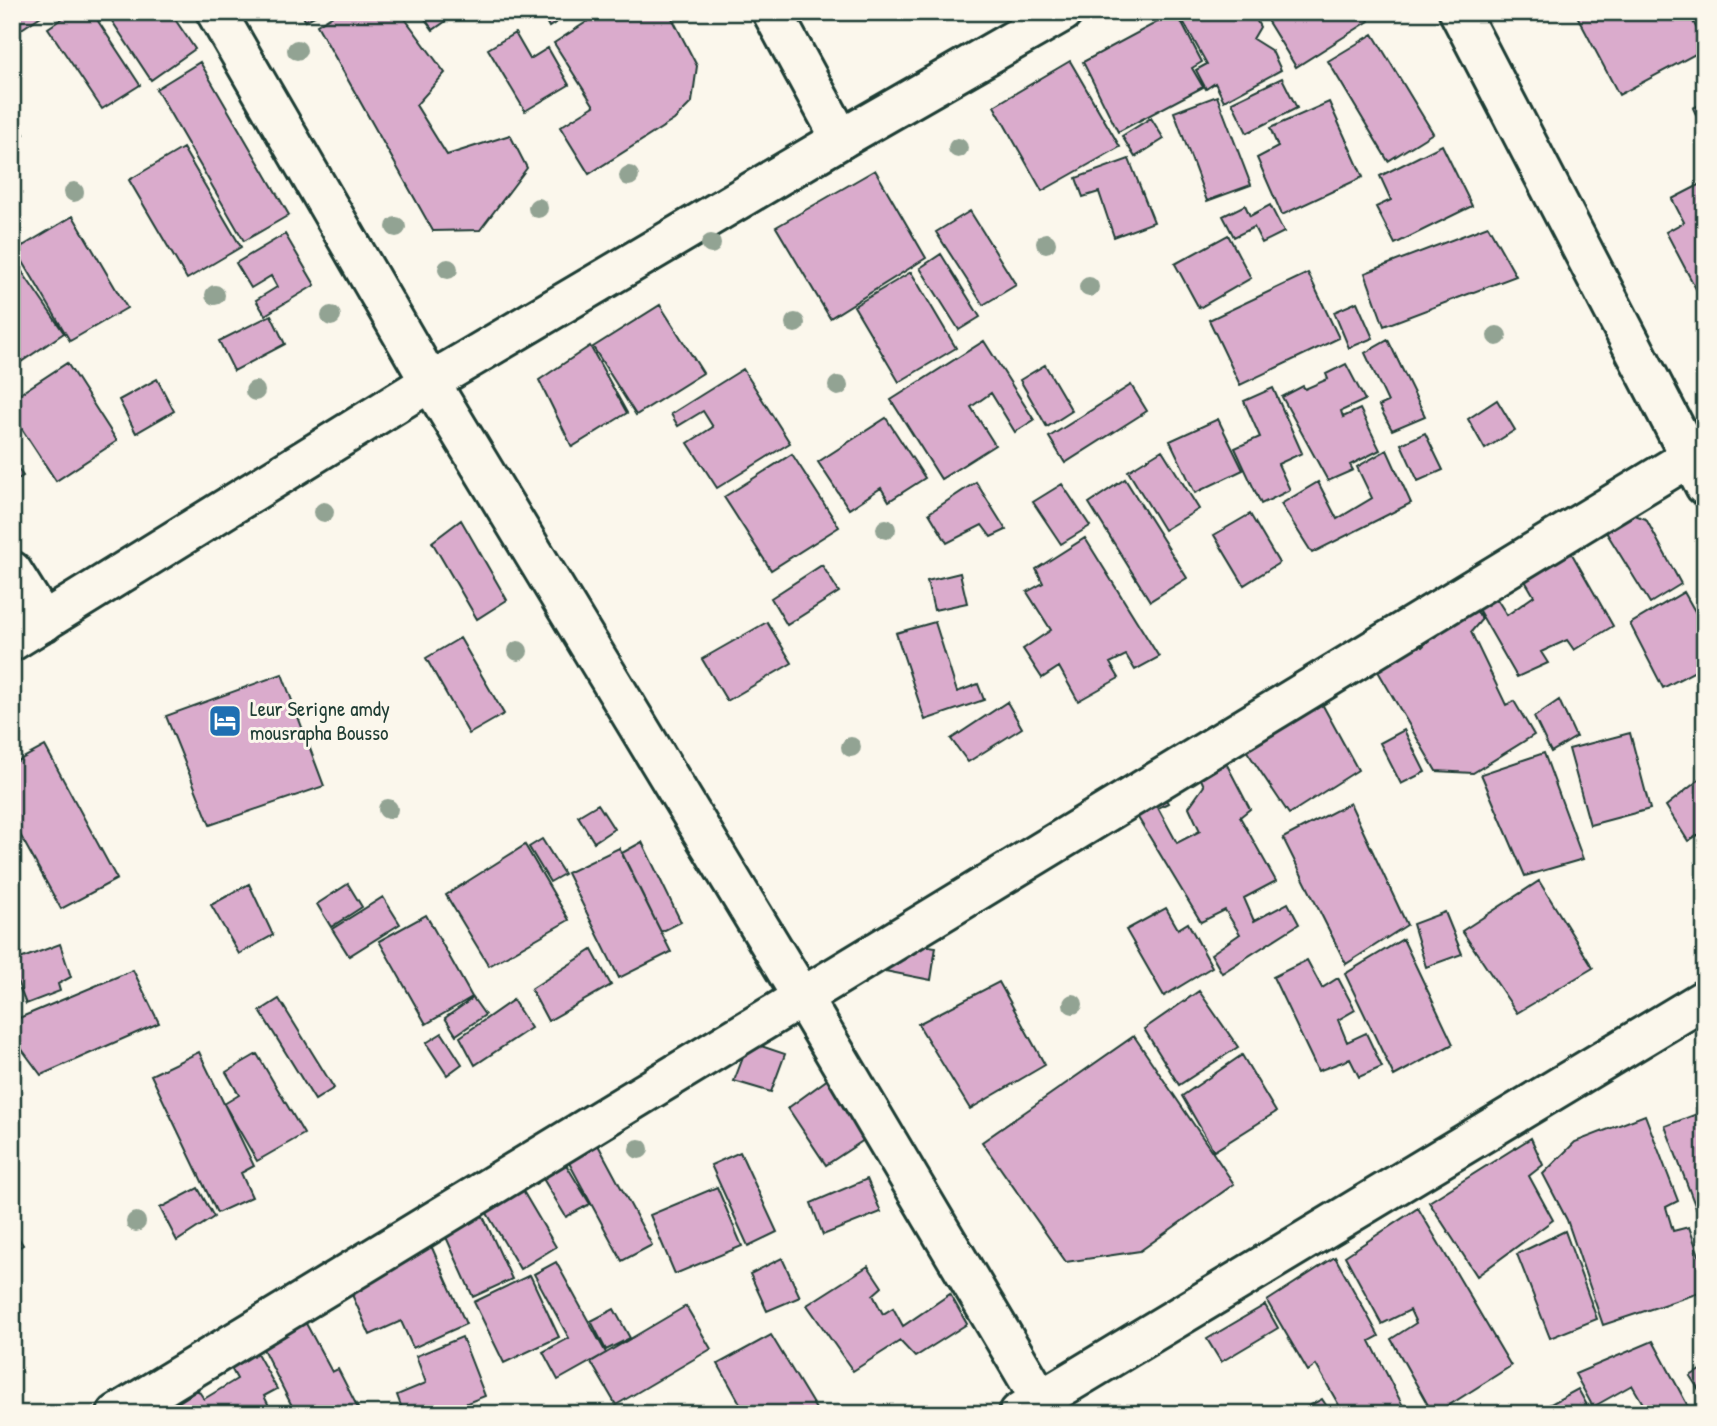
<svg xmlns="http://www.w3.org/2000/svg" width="1717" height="1426" viewBox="0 0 1717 1426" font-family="'Patrick Hand',sans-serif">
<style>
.building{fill:#daabcc;stroke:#1f3d34;stroke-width:2}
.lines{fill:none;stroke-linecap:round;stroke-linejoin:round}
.street-casing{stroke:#1f3d34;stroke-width:44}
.secondary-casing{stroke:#1f3d34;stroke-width:44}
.street{stroke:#fbf7ec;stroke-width:38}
.secondary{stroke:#fbf7ec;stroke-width:38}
.tree{fill:#92a393}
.labels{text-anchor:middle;stroke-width:6;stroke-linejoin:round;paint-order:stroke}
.poi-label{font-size:21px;fill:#1f3d34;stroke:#fbf7ec;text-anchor:start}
</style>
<rect width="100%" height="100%" fill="#fbf7ec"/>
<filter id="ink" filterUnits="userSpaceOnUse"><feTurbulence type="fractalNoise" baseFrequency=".0143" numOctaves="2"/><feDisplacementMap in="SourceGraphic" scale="14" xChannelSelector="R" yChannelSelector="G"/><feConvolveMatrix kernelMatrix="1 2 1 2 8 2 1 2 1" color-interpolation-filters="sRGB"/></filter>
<g filter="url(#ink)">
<path class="building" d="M12,12H47L20,30Z
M72,12H92L140,85L102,109L48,28Z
M106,12H170L195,49L151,80Z
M302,12H322L305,21Z
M338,12H400L445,73L416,105L447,155L510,135L527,168L480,230L433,231L317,25Z
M420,12H459L433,30Z
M541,12H572L549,27Z
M602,12H669L697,66L692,102L674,120L589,174L560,127L594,106L554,43Z
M1176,12L1202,62L1192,68L1203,87L1118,132L1083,62Z
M1178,12H1252L1260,27L1253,39L1272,51L1281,70L1224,101L1215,83L1206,89L1196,70L1207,64Z
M1262,12H1364L1369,21L1296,67Z
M1575,12H1688L1705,44V49L1619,95Z
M515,33L530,59L548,48L569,85L525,111L488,49Z
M1373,34L1433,133L1388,161L1328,61Z
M1070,61L1120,147L1042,191L994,106Z
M200,62L289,215L244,241L156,89Z
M1282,78L1297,108L1247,133L1232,102Z
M1217,96L1251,185L1207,201L1174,112Z
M1329,102L1363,177L1282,215L1257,158L1278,147L1270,128Z
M1705,102V134L1693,108Z
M12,117L24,134L12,143Z
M1151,118L1164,139L1135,157L1122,136Z
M1442,145L1472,206L1395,244L1376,207L1391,200L1380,176Z
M183,148L241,247L187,279L129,180Z
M1129,159L1154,222L1114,237L1099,192L1083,197L1076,178Z
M875,170L926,258L830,318L776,227Z
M1705,182V306L1666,232L1684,222L1672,199Z
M1245,205L1250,216L1270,205L1284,232L1262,243L1254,227L1234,237L1223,216Z
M970,211L1016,285L983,305L936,232Z
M73,216L127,308L70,341L16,250Z
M1488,226L1516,276L1384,326L1365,273Z
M285,234L315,285L265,315L256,300L277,287L271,276L251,288L236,263Z
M1228,235L1251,278L1199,308L1175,264Z
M941,254L980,317L959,330L920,268Z
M12,257L64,333L12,368Z
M911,272L956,348L899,382L854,306Z
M1308,273L1339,338L1240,385L1209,320Z
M1357,302L1373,338L1349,348L1334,312Z
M660,305L703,373L636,415L593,347Z
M271,315L285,344L234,371L219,341Z
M1388,340L1425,416L1392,430L1379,406L1388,402L1365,353Z
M984,341L1034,420L1015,432L991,393L971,407L995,445L941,479L891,400Z
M590,346L627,413L572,447L539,380Z
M67,363L117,441L56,481L12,414V399Z
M1346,364L1365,400L1341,411L1343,417L1360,409L1380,450L1350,465L1353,470L1328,481L1282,397L1303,386L1305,389L1328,379L1326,374Z
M1045,365L1072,411L1047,427L1020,380Z
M743,369L790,443L717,488L688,443L713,427L703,411L678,426L671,414Z
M157,379L174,411L136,433L119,400Z
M1131,385L1147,411L1065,463L1049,437Z
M1273,388L1302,453L1278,464L1290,490L1261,504L1235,448L1260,437L1244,401Z
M1497,400L1515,430L1485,449L1468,419Z
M886,418L925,478L889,501L881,488L849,509L818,462Z
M1218,419L1243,470L1195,493L1170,441Z
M1425,433L1443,470L1418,481L1401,444Z
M1162,450L1199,509L1164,530L1128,471Z
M1387,450L1411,503L1312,553L1281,504L1318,482L1337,519L1372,498L1357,467Z
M792,454L839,527L771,570L724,497Z
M12,460L23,476L12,483Z
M1125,479L1187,578L1150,601L1089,503Z
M976,482L1006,530L991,537L982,525L947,543L929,513Z
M1062,484L1090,526L1061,544L1033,502Z
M1615,508L1646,519L1681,584L1650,603L1598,519Z
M1250,514L1279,563L1244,585L1214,535Z
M461,520L507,600L477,619L432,542Z
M1560,533L1613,626L1574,650L1567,640L1541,652L1548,663L1517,677L1470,595L1486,582L1507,615L1534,596L1514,562Z
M1085,538L1159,657L1135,670L1126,655L1110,663L1119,678L1078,701L1059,667L1042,678L1023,649L1051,630L1027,592L1043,583L1036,569Z
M822,565L839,592L787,625L771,598Z
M960,573L967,603L934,610L927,581Z
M1684,592L1705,629V666L1663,688L1630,624Z
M1469,600L1482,619L1471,632L1506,705L1514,701L1534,735L1473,773L1436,771L1372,661L1406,631L1422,647Z
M767,622L792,663L727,701L702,659Z
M935,622L957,692L978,684L984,700L925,720L896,633Z
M460,638L504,714L469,734L426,658Z
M282,674L324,786L210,825L166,716Z
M1315,691L1358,770L1289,814L1240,741Z
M1559,700L1576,737L1551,752L1534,717Z
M1007,702L1022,728L968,762L951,739Z
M1404,730L1425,772L1401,784L1380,743Z
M1630,733L1650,809L1590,825L1569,749Z
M45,746L117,879L61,909L12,820V764Z
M1544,753L1583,859L1525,876L1481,774Z
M1226,763L1250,809L1240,817L1276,881L1244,898L1254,921L1288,903L1299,924L1222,973L1211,954L1240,934L1225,910L1201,922L1134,811L1162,794L1168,803L1158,808L1177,843L1200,831L1189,807L1204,786L1201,779Z
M1705,775V831L1688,841L1666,806Z
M1350,803L1407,925L1346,964L1283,838Z
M598,804L614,829L594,842L578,816Z
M542,839L564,874L550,882L529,847Z
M642,842L681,922L661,932L622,853Z
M525,845L569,920L489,966L446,895Z
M619,848L671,952L619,978L567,873Z
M1539,881L1593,968L1517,1013L1462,931Z
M249,884L273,935L239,954L211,905Z
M348,884L362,907L331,927L317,904Z
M383,897L400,924L349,956L332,929Z
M1166,908L1178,929L1188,923L1212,967L1164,996L1126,930Z
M1445,912L1462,954L1426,967L1413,924Z
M426,915L472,997L426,1024L379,941Z
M1403,939L1453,1044L1394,1076L1345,974Z
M894,941L936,947L931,980L885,971Z
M60,944L71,977L58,984L60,991L26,1004L12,968V962Z
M592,950L611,985L548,1021L531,989Z
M1307,960L1322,988L1338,978L1355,1010L1338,1020L1347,1042L1366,1033L1382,1067L1359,1077L1350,1059L1318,1071L1273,977Z
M133,970L159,1023L41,1075L12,1036V1021Z
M999,982L1045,1065L970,1109L918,1024Z
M1199,991L1238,1047L1179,1085L1144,1029Z
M473,998L485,1015L456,1035L445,1018Z
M279,999L334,1088L315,1100L260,1011Z
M513,1000L531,1028L475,1065L460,1037Z
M442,1033L462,1064L447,1075L426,1043Z
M1134,1036L1234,1184L1140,1251L1066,1262L982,1142Z
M749,1042L785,1054L771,1092L734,1081Z
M199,1052L254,1166L241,1173L252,1197L217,1213L151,1075Z
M257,1054L304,1134L257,1161L224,1104L239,1095L226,1072Z
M1242,1055L1276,1112L1214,1151L1182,1096Z
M828,1079L864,1140L826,1165L788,1108Z
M12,1101L20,1118L12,1122Z
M1705,1111V1204L1696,1208L1665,1126Z
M1645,1115L1678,1201L1666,1207L1673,1231L1689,1227L1705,1272V1291L1603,1325L1567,1220L1543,1174L1575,1142Z
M591,1132L652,1245L622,1261L561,1148Z
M1531,1138L1543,1165L1529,1176L1553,1220L1477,1276L1429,1202Z
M556,1148L590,1204L566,1217L533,1162Z
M740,1152L777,1232L748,1246L711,1165Z
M867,1179L881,1212L823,1235L811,1203Z
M517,1181L556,1247L520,1269L481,1203Z
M717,1187L742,1246L675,1274L650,1215Z
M198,1188L214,1217L177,1241L160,1208Z
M475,1199L512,1279L473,1297L437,1217Z
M1418,1208L1511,1366L1435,1414H1433L1391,1339L1416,1323L1410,1310L1382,1324L1345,1256Z
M12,1228L23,1245L12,1252Z
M1565,1231L1597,1319L1550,1338L1517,1254Z
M429,1241L466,1324L413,1348L401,1321L370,1335L345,1279Z
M1335,1257L1379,1336L1370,1341L1407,1414H1344L1316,1365L1308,1371L1267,1301Z
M782,1258L800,1297L767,1311L750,1274Z
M556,1262L606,1353L558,1380L543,1352L569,1338L534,1274Z
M868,1266L882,1287L873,1295L883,1314L893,1308L903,1326L950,1294L967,1324L915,1357L900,1341L853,1371L807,1305Z
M530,1275L559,1337L504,1363L474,1302Z
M1265,1305L1278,1328L1221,1362L1207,1339Z
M686,1306L711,1349L616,1405L591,1362Z
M614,1309L630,1338L606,1350L591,1321Z
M302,1316L332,1372L338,1369L361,1414H296L258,1339Z
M244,1330L277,1389L264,1396L273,1414H166L165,1411L198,1390L204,1399L237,1379L220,1348Z
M771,1335L819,1414H746L718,1364Z
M462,1337L485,1396L439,1414H404L397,1395L426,1383L416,1356Z
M1653,1341L1690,1410L1684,1414H1649L1632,1385L1593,1407L1575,1374Z
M1705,1367V1399L1690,1376Z
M1578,1389L1592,1414H1551L1547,1406Z
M1322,1399L1332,1414H1294Z"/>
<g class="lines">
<defs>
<path id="street" d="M216,12L430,382L802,997L1049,1414
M772,12L841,139
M1459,12L1705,486
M12,571L44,622
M1019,1413L1705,999
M117,1414L1705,448"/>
<path id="secondary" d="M12,641L430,382L841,139L1063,12"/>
</defs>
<use href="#street" class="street-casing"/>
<use href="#secondary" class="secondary-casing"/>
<use href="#street" class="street"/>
<use href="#secondary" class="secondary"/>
</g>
<g class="tree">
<circle cx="297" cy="50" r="10"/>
<circle cx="958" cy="148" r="10"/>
<circle cx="629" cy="176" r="10"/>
<circle cx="74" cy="192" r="10"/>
<circle cx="538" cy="208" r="10"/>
<circle cx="396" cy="227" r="10"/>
<circle cx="1046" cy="243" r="10"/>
<circle cx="711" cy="244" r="10"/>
<circle cx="448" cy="269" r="10"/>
<circle cx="1089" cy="287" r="10"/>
<circle cx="215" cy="295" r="10"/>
<circle cx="331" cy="316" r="10"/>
<circle cx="795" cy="323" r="10"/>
<circle cx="1497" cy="336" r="10"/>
<circle cx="838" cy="386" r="10"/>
<circle cx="255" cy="391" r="10"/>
<circle cx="324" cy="512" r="10"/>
<circle cx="886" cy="529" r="10"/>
<circle cx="518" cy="651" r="10"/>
<circle cx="851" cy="747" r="10"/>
<circle cx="388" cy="809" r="10"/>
<circle cx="1073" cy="1004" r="10"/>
<circle cx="639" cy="1149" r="10"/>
<circle cx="136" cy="1222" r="10"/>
</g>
</g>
<defs>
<symbol id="hotel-square" viewBox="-11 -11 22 22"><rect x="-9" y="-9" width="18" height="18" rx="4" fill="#1f6fb2" stroke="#fbf7ec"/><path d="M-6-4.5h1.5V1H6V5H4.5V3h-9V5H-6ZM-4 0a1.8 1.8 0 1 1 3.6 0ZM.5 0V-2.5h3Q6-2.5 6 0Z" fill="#fff"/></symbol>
</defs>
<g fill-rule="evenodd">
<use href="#hotel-square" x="206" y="702" width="38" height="38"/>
</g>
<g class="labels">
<g class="poi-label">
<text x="250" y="716">Leur Serigne amdy<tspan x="250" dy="24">mousrapha Bousso</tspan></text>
</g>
</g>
<rect width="1717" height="1426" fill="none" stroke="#fbf7ec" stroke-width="42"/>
<rect x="21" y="21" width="1675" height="1384" fill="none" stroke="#1f3d34" stroke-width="2.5" filter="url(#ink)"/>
</svg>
